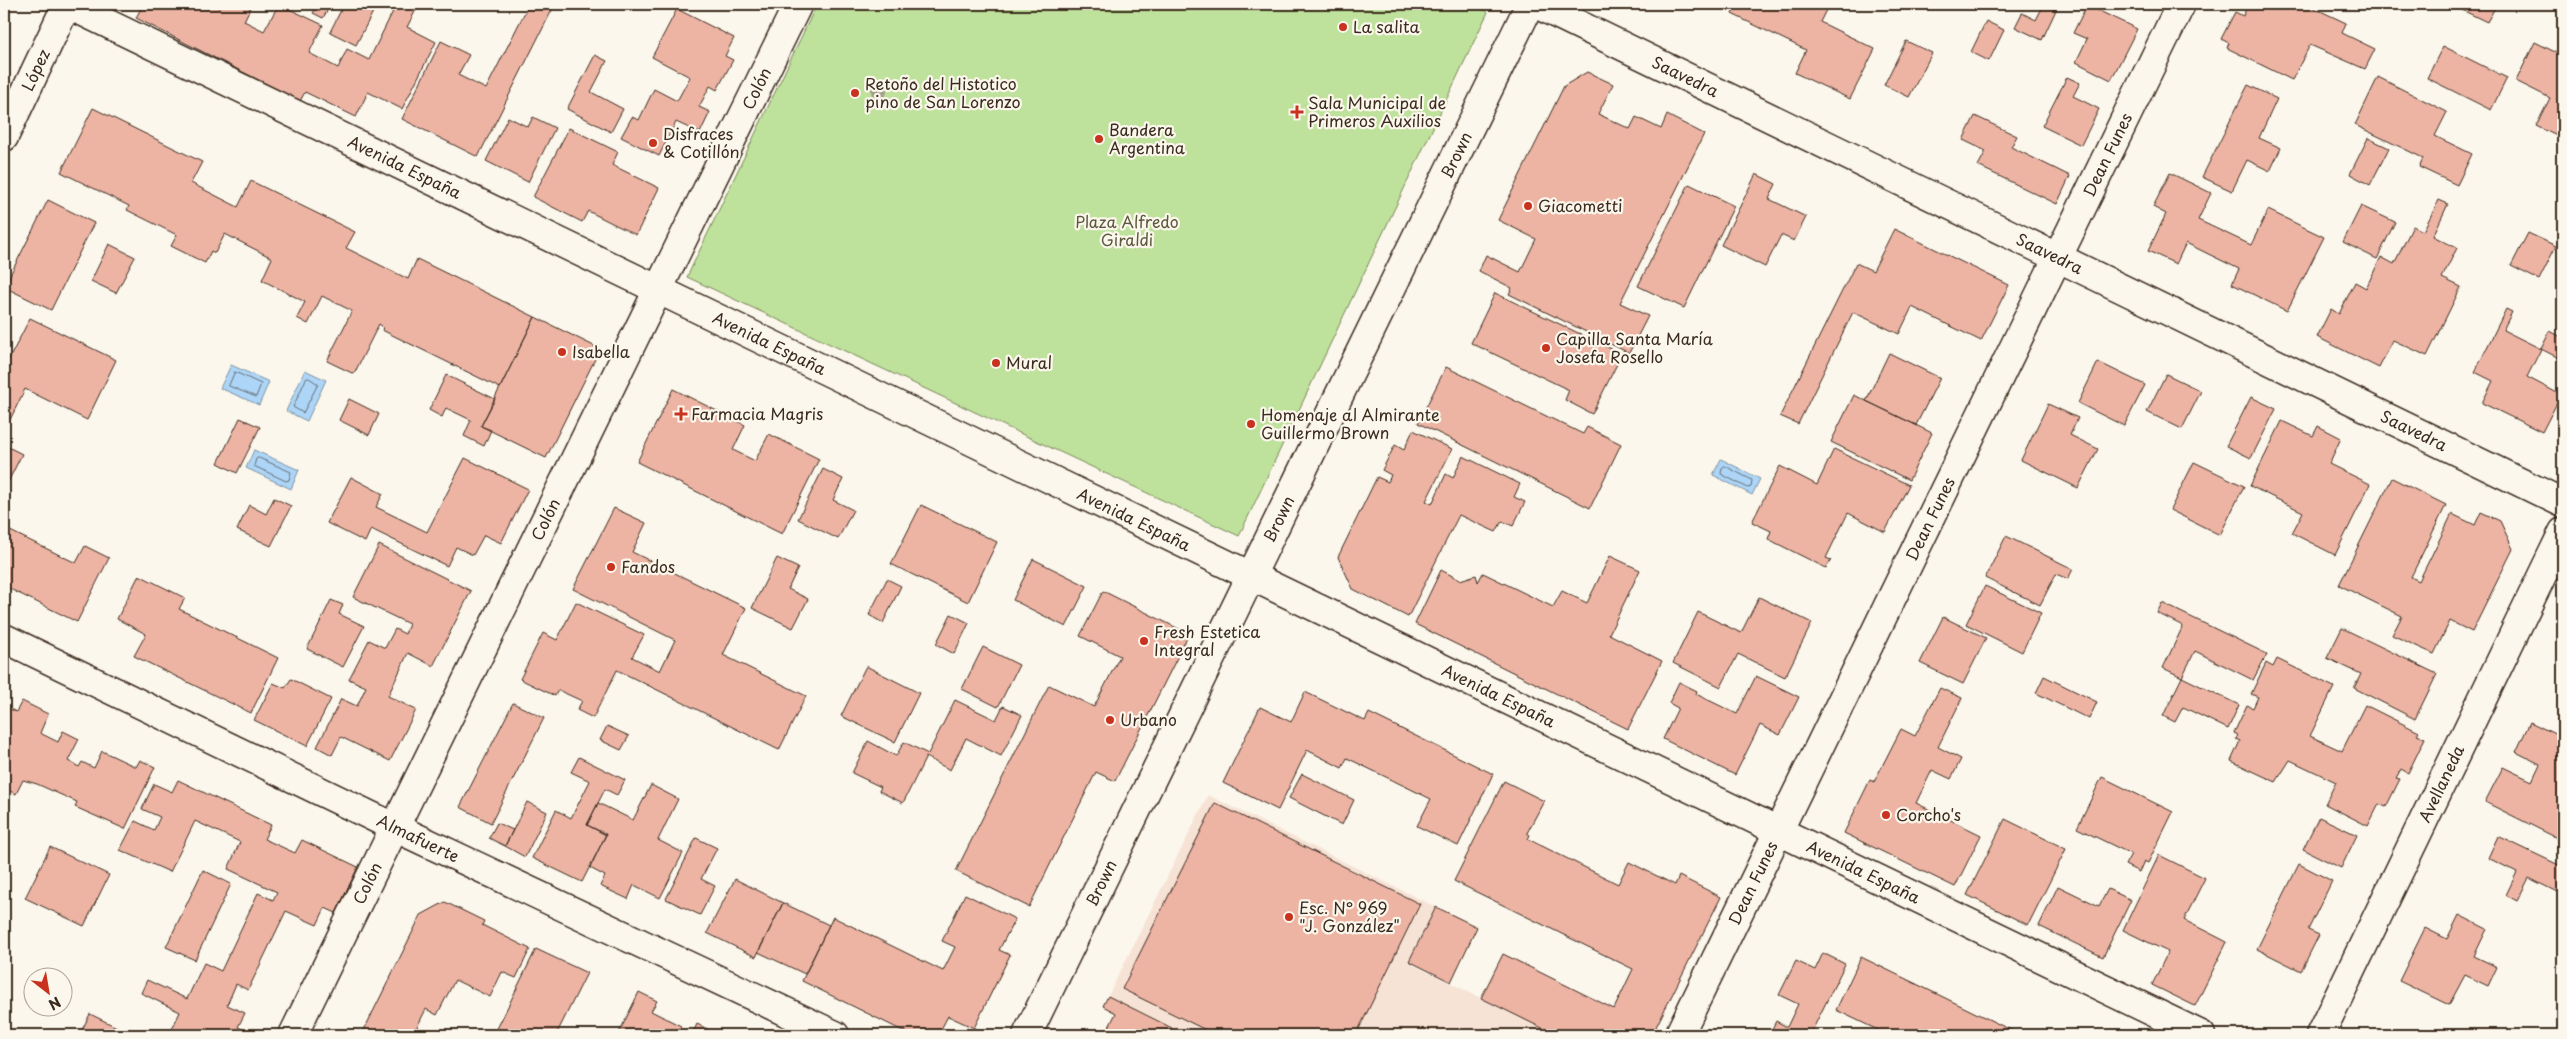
<svg xmlns="http://www.w3.org/2000/svg" width="2567" height="1039" viewBox="0 0 2567 1039" font-family="'Playpen Sans',sans-serif">
<style>
.built{fill:#f7e3d6}
.green{fill:#bee19b;stroke:#7c865c}
.water{fill:#acd5f7;stroke:#7f91a0}
.lines{fill:none;stroke-linecap:round;stroke-linejoin:round}
.shore{stroke:#686e75;stroke-width:1}
.building{fill:#edb4a4;stroke:#3b2a1e}
.minor-casing{stroke:#3b2a1e;stroke-width:31}
.major-casing{stroke:#3b2a1e;stroke-width:31}
.minor{stroke:#fbf7ec;stroke-width:28}
.major{stroke:#fbf7ec;stroke-width:28}
.tree{fill:#a4a08c}
.poi-dot{fill:#c8321e;stroke:#fbf7ec;stroke-width:2}
.labels{text-anchor:middle;stroke-width:4.5;stroke-linejoin:round;paint-order:stroke}
.poi-label{font-size:16px;fill:#3b2a1e;stroke:#fbf7ec;text-anchor:start}
.street-label{font-size:16px;fill:#3b2a1e;stroke:#fbf7ec}
.park-label{font-size:16px;fill:#5c583d;stroke:#fbf7ec}
</style>
<rect width="100%" height="100%" fill="#fbf7ec"/>
<filter id="ink" filterUnits="userSpaceOnUse"><feTurbulence type="fractalNoise" baseFrequency=".02" numOctaves="2"/><feDisplacementMap in="SourceGraphic" scale="10" xChannelSelector="R" yChannelSelector="G"/><feConvolveMatrix kernelMatrix="1 2 1 2 8 2 1 2 1" color-interpolation-filters="sRGB"/></filter>
<g filter="url(#ink)">
<path class="built" d="M1208,795L1436,907L1408,962L1556,1035H1188L1108,996Z"/>
<path class="green" d="M817,4H1471L1488,12L1239,536L687,277Z"/>
<path class="water" d="M231,365L269,382L259,405L220,388Z
M305,370L326,380L307,421L286,411Z
M254,450L299,470L291,489L246,468Z
M1721,459L1760,479L1752,495L1713,475Z"/>
<g class="lines">
<path class="shore" d="M235,372L261,384L256,397L229,386Z
M309,378L318,384L303,413L293,407L306,379Z
M259,458L291,472L289,480L286,481L254,466L256,459Z
M1725,466L1752,480L1751,487L1748,488L1721,474L1722,468Z"/>
</g>
<path class="building" d="M143,4H210L220,8L222,4H252L244,21L264,31L279,4L323,25L309,53L338,68L347,49L369,60L396,5L393,4H419L407,27L436,42L402,109L368,92L356,117L305,92L300,101L136,18Z
M310,4H331L323,18L313,13L317,7Z
M344,4H366L375,8L356,45L330,32Z
M529,4H555L478,157L402,119L441,41L469,55L458,75L486,89Z
M1737,4H1829L1820,22L1875,49L1850,99L1795,73L1806,50L1732,14Z
M2044,4L2056,10L2042,40L2015,27L2022,13L2036,20Z
M2248,4H2314L2312,7L2346,23L2342,33L2375,49L2365,69L2310,45L2292,80L2227,48L2229,43L2221,39L2235,12L2243,16Z
M2463,4H2497L2487,22L2460,9Z
M2087,5L2137,29L2111,80L2076,62L2087,39L2073,33Z
M677,9L734,38L725,56L733,60L717,90L710,86L699,107L710,112L700,133L676,122L659,156L621,137L632,117L639,120L654,89L677,101L690,77L652,57Z
M1986,21L2004,30L1989,61L1971,52Z
M1906,41L1932,53L1909,97L1884,85Z
M2535,42L2563,56V139L2536,126L2550,98L2516,81Z
M2443,46L2507,78L2491,110L2427,78Z
M595,55L607,61L591,92L623,109L611,132L567,109Z
M1587,72L1613,84L1598,114L1630,129L1636,117L1661,129L1667,115L1704,134L1620,303L1648,316L1629,353L1509,294L1512,288L1479,271L1486,255L1520,272L1536,239L1498,220L1564,86Z
M2067,77L2080,83L2073,96L2099,109L2081,145L2042,126Z
M2378,77L2447,112L2435,136L2472,154L2457,185L2419,167L2423,158L2355,125Z
M2248,85L2277,99L2259,138L2281,148L2270,171L2247,160L2232,191L2202,177Z
M93,108L202,162L191,183L238,207L251,181L355,232L346,248L408,279L417,259L535,317L500,388L382,330L383,327L379,324L354,374L327,361L352,311L322,296L308,324L297,318L305,302L262,280L272,258L225,234L215,253L211,251L205,263L171,246L177,235L127,210L129,206L61,172Z
M1975,116L2017,136L2011,147L2070,176L2057,204L1978,166L1986,151L1963,140Z
M508,117L528,127L533,117L555,128L528,182L486,161Z
M569,128L618,152L612,165L659,188L636,235L588,211L582,222L533,197Z
M2368,138L2389,148L2370,185L2350,174Z
M2170,173L2211,193L2198,220L2251,245L2268,210L2324,237L2287,311L2232,284L2239,269L2186,243L2176,264L2148,251L2166,214L2153,207Z
M1756,174L1776,184L1769,199L1806,217L1794,241L1781,235L1765,267L1721,245Z
M1689,184L1734,206L1684,308L1638,286Z
M48,200L94,223L51,310L4,287Z
M2439,200L2448,204L2433,236L2457,248L2442,278L2461,287L2427,356L2393,340L2379,368L2317,337L2331,309L2339,314L2355,282L2366,288L2381,257L2394,264L2413,226L2423,231Z
M2361,206L2395,222L2377,259L2343,242Z
M1894,229L2009,285L1981,341L1912,307L1899,334L1853,312L1798,424L1780,416L1856,263L1873,271Z
M2528,233L2556,246L2539,280L2511,266Z
M109,244L135,257L116,293L91,281Z
M1495,293L1622,354L1592,414L1565,400L1569,390L1471,343Z
M2506,309L2512,312L2503,330L2541,349L2527,377L2561,395L2542,432L2482,403L2493,381L2475,372Z
M535,317L600,349L546,458L481,426Z
M30,318L116,360L87,420L25,389L4,432V369Z
M2550,331L2563,338V360L2541,349Z
M1889,353L1940,378L1916,425L1866,401Z
M2098,362L2145,385L2124,426L2078,403Z
M1446,367L1583,434L1587,427L1621,444L1590,508L1418,423Z
M2166,374L2201,391L2182,429L2147,412Z
M446,375L495,399L481,426L491,430L484,446L464,436L471,420L446,408L442,417L429,410Z
M673,389L745,425L733,450L755,461L769,434L819,459L782,534L637,462Z
M1854,395L1932,433L1909,480L1831,442Z
M2251,397L2276,409L2251,458L2226,446Z
M349,399L379,414L369,435L339,420Z
M2048,404L2078,418L2070,435L2098,449L2078,488L2021,460Z
M240,418L260,427L237,473L218,463Z
M2282,421L2313,436L2318,426L2341,438L2329,464L2370,484L2335,555L2292,533L2303,512L2250,486Z
M1413,430L1452,449L1426,501L1432,504L1446,474L1453,478L1463,456L1520,484L1514,497L1525,502L1513,526L1502,521L1496,532L1459,515L1408,617L1353,589L1338,557L1377,477L1388,482L1391,475L1382,470L1395,445L1404,450Z
M4,445L22,454L4,490Z
M1834,449L1909,485L1885,532L1848,513L1826,558L1831,560L1826,568L1768,539L1771,531L1752,522L1780,466L1817,485Z
M465,458L528,489L501,543L484,535L473,555L456,547L447,566L371,529L365,542L327,523L351,477L383,494L376,507L427,532Z
M2194,462L2244,486L2220,535L2170,510Z
M823,469L843,479L833,500L853,510L838,539L798,519Z
M2392,478L2446,505L2411,577L2419,581L2452,514L2475,525L2481,512L2500,521L2513,549L2472,632L2450,621L2434,654L2392,635L2402,616L2339,585Z
M274,498L291,506L271,546L237,530L249,505L266,514Z
M921,505L997,542L968,602L891,564Z
M614,508L646,523L632,552L746,608L723,655L806,696L779,750L617,670L593,718L577,710L582,701L558,690L555,696L520,679L543,633L557,640L576,602L644,635L632,657L660,671L675,640L573,589Z
M4,528L76,563L85,546L109,558L77,622L4,586Z
M2006,536L2073,569L2068,579L2056,574L2040,605L1985,578Z
M379,545L471,591L433,666L408,653L388,696L416,710L390,761L341,737L332,755L317,747L341,699L357,706L366,687L349,679L369,640L385,648L395,629L405,634L409,624L353,597Z
M1610,556L1640,570L1609,634L1662,661L1628,729L1415,624L1441,570L1460,580L1476,575L1478,582L1483,573L1553,607L1562,591L1587,603Z
M777,558L798,568L788,589L808,599L793,628L752,608Z
M1033,559L1087,586L1066,627L1013,600Z
M139,575L185,598L179,609L278,658L251,713L134,656L146,634L117,619Z
M887,579L901,586L883,623L869,615Z
M1985,586L2041,613L2022,652L1966,624Z
M1103,591L1189,634L1115,781L1096,772L1029,907L956,871L1049,685L1094,707L1120,656L1080,636Z
M1759,597L1812,623L1785,677L1738,654L1721,687L1673,663L1698,612L1741,633Z
M331,600L343,605L339,614L364,626L343,667L307,649Z
M2162,603L2267,654L2253,680L2195,651L2182,677L2163,668L2183,626L2157,613Z
M951,614L969,623L954,654L936,644Z
M1943,617L1986,638L1963,684L1920,663Z
M2342,628L2437,674L2415,719L2354,688L2361,674L2327,658Z
M983,647L1019,665L998,707L962,689Z
M2277,659L2334,687L2310,736L2342,751L2365,705L2419,732L2417,735L2425,738L2408,773L2401,769L2396,778L2400,779L2386,807L2379,804L2368,826L2325,804L2336,782L2290,760L2276,782L2231,761L2240,741L2236,739L2238,735L2234,733L2247,705L2253,708L2258,697L2251,694L2266,663L2273,667Z
M866,666L919,693L895,742L841,716Z
M1756,676L1799,697L1780,735L1760,725L1735,775L1663,739L1678,708L1669,703L1679,682L1697,691L1696,694L1737,714Z
M2044,676L2097,702L2089,719L2036,693Z
M2182,677L2239,705L2228,729L2183,707L2175,722L2163,716Z
M291,679L331,699L307,746L254,720L273,683L285,688Z
M1940,688L1962,698L1938,747L1961,759L1951,779L1932,770L1916,803L1981,835L1955,887L1844,833L1870,780L1874,782L1901,729L1915,736Z
M1305,692L1365,721L1369,713L1493,774L1458,846L1417,826L1431,799L1347,758L1342,768L1307,750L1278,810L1223,783L1260,707L1291,722Z
M955,700L996,720L1003,706L1022,715L1001,756L966,738L950,770L926,757L903,803L879,791L881,787L852,773L868,741L896,756L904,742L928,754Z
M22,701L48,714L40,733L58,742L63,731L79,739L68,761L79,767L82,762L94,768L102,751L136,767L140,760L155,767L125,829L75,807L77,802L37,784L23,780L16,794L4,788V706L16,712Z
M513,703L544,718L491,823L460,807Z
M2530,722L2563,738V841L2485,802L2503,767L2532,781L2540,764L2516,752Z
M607,726L629,736L621,750L600,740Z
M579,757L625,780L617,795L605,789L587,825L606,835L582,882L532,858L556,810L571,818L590,781L571,772Z
M1302,774L1354,800L1342,825L1289,798Z
M2102,777L2173,812L2148,863L2144,861L2139,872L2125,865L2131,854L2077,828Z
M178,780L271,825L264,839L295,853L302,840L358,867L336,913L325,908L317,925L286,911L248,990L236,984L227,1005L245,1013L238,1027L255,1035H169L180,1012L141,993L147,980L187,999L204,963L221,971L258,893L273,900L277,892L228,869L240,842L195,821L170,872L120,850L135,821L154,830L160,817L142,809L154,784L172,792Z
M1504,781L1544,801L1527,833L1530,835L1528,839L1618,884L1629,862L1675,885L1679,876L1721,897L1652,1035H1638L1629,1031L1627,1035H1556L1481,998L1503,954L1614,1009L1633,969L1454,881Z
M651,785L678,799L658,840L683,853L660,898L634,885L628,899L600,886L605,876L590,868L606,834L587,825L598,803L633,820Z
M527,802L547,812L525,857L505,846Z
M1215,803L1420,904L1356,1035H1216L1122,989Z
M2319,817L2357,835L2341,868L2303,849Z
M2005,819L2066,849L2028,925L1967,895Z
M497,823L513,830L505,846L489,838Z
M2498,836L2563,867V895L2529,878L2517,901L2506,895L2517,872L2488,858Z
M696,838L717,848L701,879L715,886L700,915L666,899Z
M50,847L109,875L84,926L25,898Z
M2159,855L2205,878L2184,920L2227,942L2195,1006L2152,985L2168,952L2123,930Z
M2299,864L2332,881L2308,930L2319,935L2301,971L2257,949Z
M203,870L231,884L195,960L166,947Z
M735,879L783,903L756,957L707,933Z
M2058,886L2099,906L2108,889L2131,900L2103,957L2039,926Z
M965,894L1015,919L999,950L1010,955L974,1028L948,1016L938,1035H911L802,981L833,917L943,971L955,947L942,941Z
M445,902L484,921L482,925L530,949L516,978L502,972L490,997L455,980L437,1015L426,1009L413,1035L362,1034L421,915Z
M783,903L829,925L805,974L758,952Z
M1436,907L1477,927L1451,982L1409,961Z
M2459,915L2487,929L2474,956L2497,967L2488,986L2465,975L2449,1005L2399,981L2425,928L2447,939Z
M536,949L587,973L556,1035H494Z
M1823,953L1845,964L1810,1035H1769L1776,1021L1787,1027L1798,1004L1779,995L1796,961L1815,970Z
M1861,957L2021,1035H1881L1882,1032L1836,1010Z
M639,992L657,1001L651,1011L681,1026L677,1035H618Z
M1108,996L1172,1028L1168,1035H1105L1116,1013L1103,1006Z
M90,1014L133,1035H88L81,1032Z
M697,1024L720,1035H692Z"/>
<g class="lines">
<defs>
<g id="minor">
<path id="s1" d="M1536,4L2563,503"/>
<path id="s2" d="M4,137L67,4"/>
<path id="s3" d="M4,638L396,828L835,1035"/>
<path id="s4" d="M293,1035L798,4"/>
<path id="s5" d="M1027,1035L1530,4"/>
<path id="s6" d="M1679,1035L2181,4"/>
<path id="s7" d="M2320,1035L2563,532"/>
</g>
<g id="major">
<path id="s8" d="M67,4L2201,1035"/>
</g>
</defs>
<use href="#minor" class="minor-casing"/>
<use href="#major" class="major-casing"/>
<use href="#minor" class="minor"/>
<use href="#major" class="major"/>
</g>
<circle class="tree" cx="879" cy="91" r="8"/>
</g>
<g class="poi-dot">
<circle cx="1343" cy="27" r="5"/>
<circle cx="855" cy="93" r="5"/>
<path d="M1294.5 104.5h5v5h5v5h-5v5h-5v-5h-5v-5h5z"/>
<circle cx="1099" cy="139" r="5"/>
<circle cx="653" cy="143" r="5"/>
<circle cx="1528" cy="206" r="5"/>
<circle cx="1546" cy="348" r="5"/>
<circle cx="562" cy="352" r="5"/>
<circle cx="996" cy="363" r="5"/>
<path d="M678.5 406.5h5v5h5v5h-5v5h-5v-5h-5v-5h5z"/>
<circle cx="1251" cy="424" r="5"/>
<circle cx="611" cy="567" r="5"/>
<circle cx="1144" cy="641" r="5"/>
<circle cx="1110" cy="720" r="5"/>
<circle cx="1886" cy="815" r="5"/>
<circle cx="1289" cy="917" r="5"/>
</g>
<g class="labels">
<g class="poi-label">
<text x="1353" y="33">La salita</text>
<text x="865" y="90">Retoño del Histotico<tspan x="865" dy="18">pino de San Lorenzo</tspan></text>
<text x="1308" y="109">Sala Municipal de<tspan x="1308" dy="18">Primeros Auxilios</tspan></text>
<text x="1109" y="136">Bandera<tspan x="1109" dy="18">Argentina</tspan></text>
<text x="663" y="140">Disfraces<tspan x="663" dy="18">&amp; Cotillón</tspan></text>
<text x="1538" y="212">Giacometti</text>
<text x="1556" y="345">Capilla Santa María<tspan x="1556" dy="18">Josefa Rosello</tspan></text>
<text x="572" y="358">Isabella</text>
<text x="1006" y="369">Mural</text>
<text x="691" y="420">Farmacia Magris</text>
<text x="1261" y="421">Homenaje al Almirante<tspan x="1261" dy="18">Guillermo Brown</tspan></text>
<text x="621" y="573">Fandos</text>
<text x="1154" y="638">Fresh Estetica<tspan x="1154" dy="18">Integral</tspan></text>
<text x="1120" y="726">Urbano</text>
<text x="1896" y="821">Corcho's</text>
<text x="1299" y="914">Esc. N° 969<tspan x="1299" dy="18">"J. González"</tspan></text>
</g>
<g class="street-label">
<text dy="6" stroke="none"><textPath href="#s2" startOffset="74">López</textPath></text>
<text dy="6" stroke="none"><textPath href="#s1" startOffset="166">Saavedra</textPath></text>
<text dy="6" stroke="none"><textPath href="#s4" startOffset="1054">Colón</textPath></text>
<text dy="6" stroke="none"><textPath href="#s5" startOffset="979">Brown</textPath></text>
<text dy="6" stroke="none"><textPath href="#s6" startOffset="979">Dean Funes</textPath></text>
<text dy="6" stroke="none"><textPath href="#s8" startOffset="375">Avenida España</textPath></text>
<text dy="6" stroke="none"><textPath href="#s1" startOffset="571">Saavedra</textPath></text>
<text dy="6" stroke="none"><textPath href="#s8" startOffset="780">Avenida España</textPath></text>
<text dy="6" stroke="none"><textPath href="#s1" startOffset="976">Saavedra</textPath></text>
<text dy="6" stroke="none"><textPath href="#s4" startOffset="574">Colón</textPath></text>
<text dy="6" stroke="none"><textPath href="#s8" startOffset="1185">Avenida España</textPath></text>
<text dy="6" stroke="none"><textPath href="#s5" startOffset="574">Brown</textPath></text>
<text dy="6" stroke="none"><textPath href="#s6" startOffset="574">Dean Funes</textPath></text>
<text dy="6" stroke="none"><textPath href="#s8" startOffset="1590">Avenida España</textPath></text>
<text dy="6" stroke="none"><textPath href="#s7" startOffset="279">Avellaneda</textPath></text>
<text dy="6" stroke="none"><textPath href="#s3" startOffset="460">Almafuerte</textPath></text>
<text dy="6" stroke="none"><textPath href="#s8" startOffset="1995">Avenida España</textPath></text>
<text dy="6" stroke="none"><textPath href="#s4" startOffset="169">Colón</textPath></text>
<text dy="6" stroke="none"><textPath href="#s5" startOffset="169">Brown</textPath></text>
<text dy="6" stroke="none"><textPath href="#s6" startOffset="169">Dean Funes</textPath></text>
</g>
<g class="park-label">
<text x="1127" y="228">Plaza Alfredo<tspan x="1127" dy="18">Giraldi</tspan></text>
</g>
</g>
<rect width="2567" height="1039" fill="none" stroke="#fbf7ec" stroke-width="20"/>
<rect x="10" y="10" width="2547" height="1019" fill="none" stroke="#3b2a1e" stroke-width="2" filter="url(#ink)"/>
<g transform="translate(48 992) rotate(149)"><circle r="24" fill="#fbf7ec" stroke="#aea59a"/>
<path d="M0-4L9 19L0 12L-9 19Z" fill="#c8321e"/>
<text y="-8" font-size="14" font-weight="bold" text-anchor="middle" fill="#3b2a1e">N</text>
</g>
</svg>
